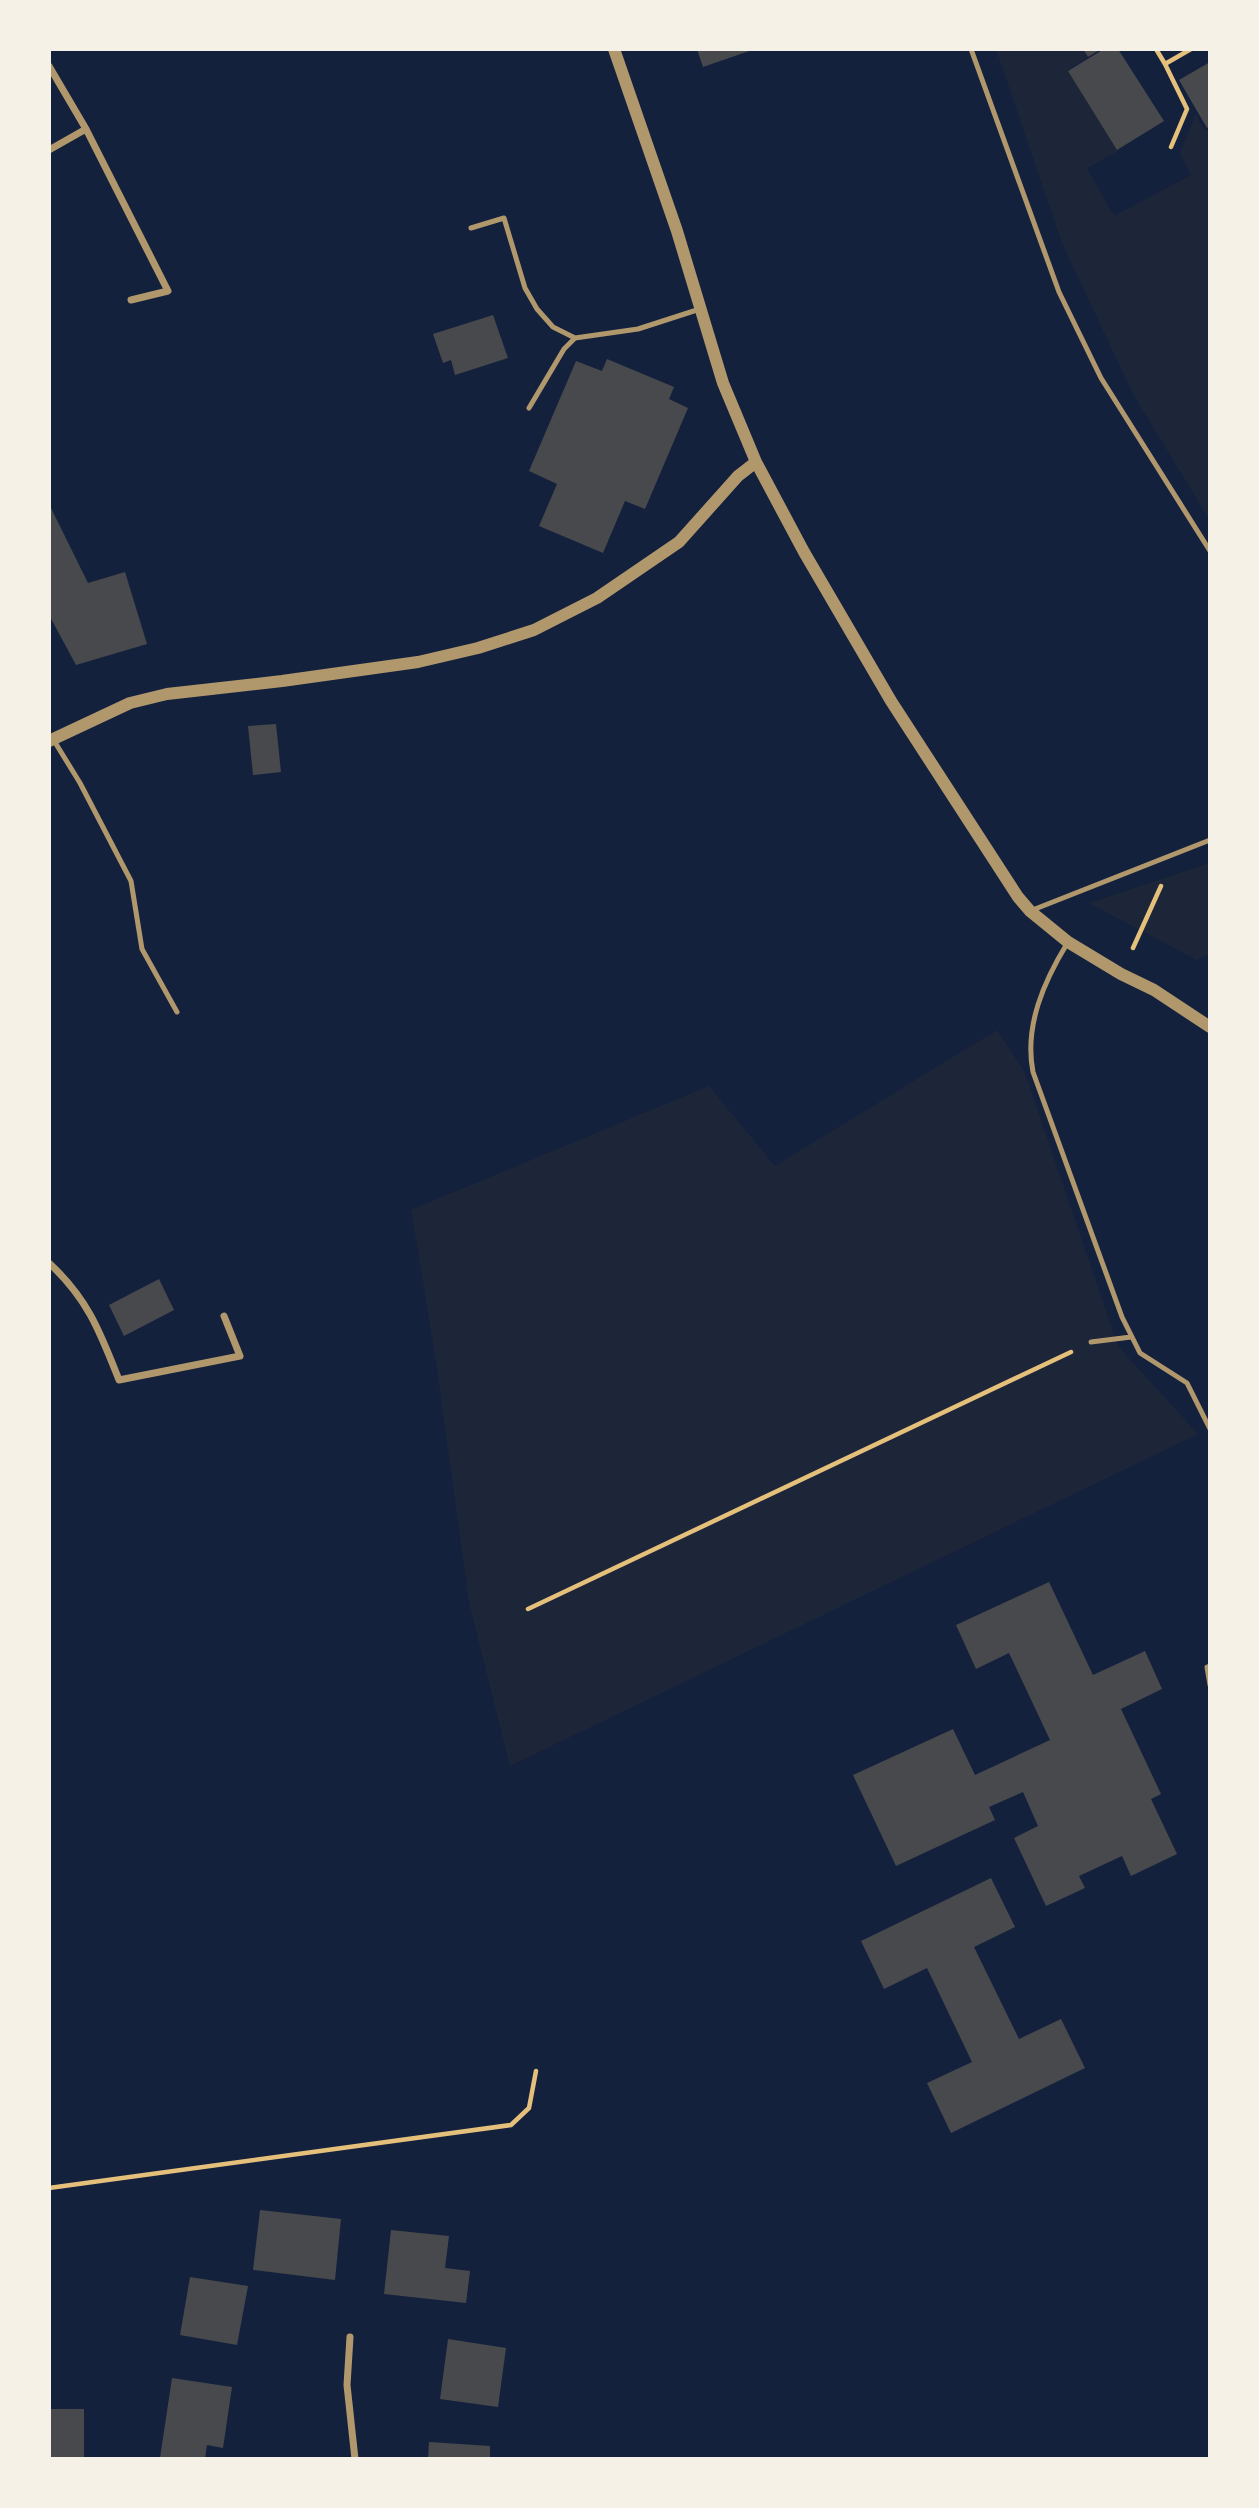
<svg xmlns="http://www.w3.org/2000/svg" width="1259" height="2508" viewBox="0 0 1259 2508" font-family="'Nunito Sans',sans-serif">
<style>
.green{fill:#1d2539}
.building{fill:#48494c}
.lines{fill:none;stroke-linecap:round;stroke-linejoin:round}
.path{stroke:#e5c07b;stroke-width:4.5}
.service{stroke:#b1986c;stroke-width:5}
.minor{stroke:#b1986c;stroke-width:7}
.tertiary{stroke:#b1986c;stroke-width:12}
</style>
<rect width="100%" height="100%" fill="#14213d"/>
<path class="green" d="M996,49H1083L1088,57L1068,70L1118,151L1087,168L1114,216L1191,175L1180,153L1196,114L1205,131L1210,129V521L1133,394L1062,243Z
M1210,863V954L1197,960L1089,903Z
M997,1030L1025,1073L1118,1346L1198,1434L510,1766L469,1602L435,1355L411,1210L709,1086L775,1166Z"/>
<path class="building" d="M697,49H755L703,67Z
M1083,49H1101L1088,57Z
M1104,49H1118L1164,121L1117,150L1068,71Z
M1210,62V126L1207,128L1179,80Z
M493,315L508,358L455,375L451,360L443,363L433,334Z
M607,359L674,387L669,399L688,408L645,509L625,501L603,553L539,526L557,484L529,471L576,361L602,371Z
M49,504L88,583L125,572L147,644L76,665L49,615Z
M276,724L281,772L253,775L248,726Z
M159,1279L174,1310L124,1336L109,1305Z
M1049,1582L1093,1675L1145,1651L1162,1689L1121,1709L1161,1794L1151,1799L1177,1854L1131,1876L1122,1856L1079,1876L1085,1888L1046,1906L1014,1838L1038,1826L1023,1792L989,1807L995,1820L896,1866L853,1775L953,1729L975,1775L1050,1740L1009,1653L976,1669L956,1625Z
M991,1878L1015,1927L974,1947L1019,2039L1061,2019L1085,2068L951,2133L927,2083L972,2062L927,1968L884,1989L861,1941Z
M260,2210L341,2219L335,2280L253,2270Z
M391,2230L449,2236L445,2268L470,2271L466,2303L384,2294Z
M190,2277L248,2286L237,2345L180,2335Z
M448,2339L506,2348L498,2407L440,2399Z
M172,2378L232,2387L223,2448L207,2445L205,2459L160,2458Z
M49,2409H84V2459H49Z
M429,2442L490,2446V2459H428Z"/>
<g class="lines">
<path class="path" d="M1156,49L1165,64
M1171,147L1187,109L1165,64L1191,49
M1133,948L1161,886
M528,1609L1071,1352
M49,2188L511,2125L529,2108L536,2071"/>
<path class="service" d="M971,49L1059,292L1101,378L1210,551
M471,228L504,218L525,288L537,309L553,327L575,338L638,329L700,309
M529,408L564,349L575,338
M53,739L80,783L131,881L142,949L177,1012
M1030,911L1210,840
M1068,942C1044,981 1024,1026 1033,1072L1122,1317L1140,1353L1187,1383L1210,1429
M1091,1342L1131,1337
M1210,1666L1207,1667L1210,1685"/>
<path class="minor" d="M49,66L86,129L168,291L131,300
M49,150L86,129
M49,1263C88,1299 100,1332 119,1380L240,1356L224,1316
M350,2337L347,2385L355,2459"/>
<path class="tertiary" d="M614,49L677,231L723,383L756,462L804,552L891,701L1018,897L1030,911L1068,942L1121,974L1154,990L1210,1027
M49,741L130,703L167,694L282,681L418,662L478,648L534,630L597,598L679,542L738,476L756,462"/>
</g>
<rect width="1259" height="2508" fill="none" stroke="#f6f1e7" stroke-width="102"/>
</svg>
